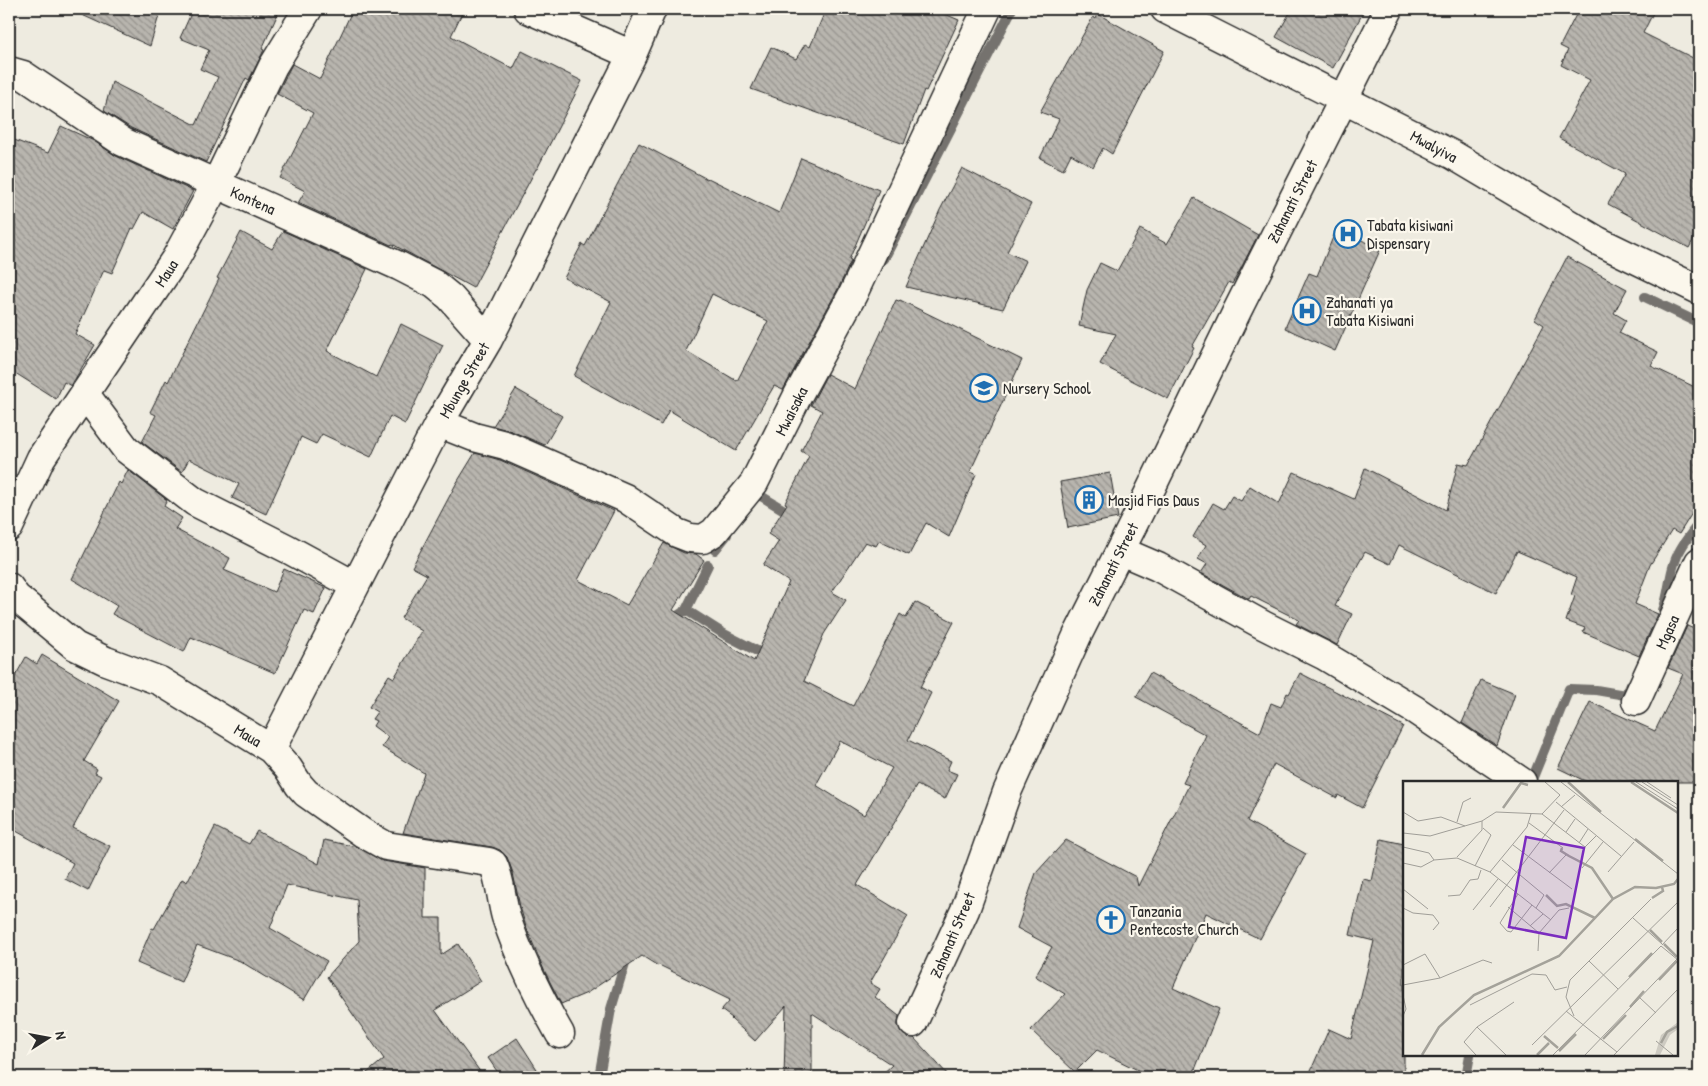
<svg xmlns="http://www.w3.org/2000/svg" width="1708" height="1086" viewBox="0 0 1708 1086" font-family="'Patrick Hand',sans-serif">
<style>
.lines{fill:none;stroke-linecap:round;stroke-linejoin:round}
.stream{stroke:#74726e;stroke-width:10}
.building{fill:url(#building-back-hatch);stroke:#2b2b2b;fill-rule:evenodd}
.street-casing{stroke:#2b2b2b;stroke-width:31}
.street{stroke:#fbf7ec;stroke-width:28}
.labels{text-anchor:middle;stroke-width:4.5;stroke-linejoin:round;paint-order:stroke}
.street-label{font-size:16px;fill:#2b2b2b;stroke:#fbf7ec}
.poi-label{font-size:16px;fill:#2b2b2b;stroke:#fbf7ec;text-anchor:start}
.inset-river{fill:none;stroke:#a4a29a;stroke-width:2.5}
.inset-road{fill:none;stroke:#a09e98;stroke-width:1}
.view{fill:#7b2cbf;fill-opacity:0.15;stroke:#7b2cbf;stroke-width:2.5}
.inset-edge{fill:none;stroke:#2b2b2b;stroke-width:2.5}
</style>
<defs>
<pattern id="building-back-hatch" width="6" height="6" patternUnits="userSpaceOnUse" patternTransform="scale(1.25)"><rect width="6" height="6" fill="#b8b5ae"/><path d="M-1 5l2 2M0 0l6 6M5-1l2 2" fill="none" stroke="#96938e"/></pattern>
</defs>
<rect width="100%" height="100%" fill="#eeebe0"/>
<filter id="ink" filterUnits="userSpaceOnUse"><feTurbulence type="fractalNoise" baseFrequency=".02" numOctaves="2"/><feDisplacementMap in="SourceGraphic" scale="10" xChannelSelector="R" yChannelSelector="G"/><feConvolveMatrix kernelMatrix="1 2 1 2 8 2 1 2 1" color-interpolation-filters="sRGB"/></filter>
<g filter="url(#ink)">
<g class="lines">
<path class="stream" d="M884,259L1012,9
M1645,297L1699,323
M756,493L794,516
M715,550L727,535
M686,610L724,634L759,652
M1663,610C1669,595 1669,579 1674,564C1679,548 1690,535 1699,523
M670,621L686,610L708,565
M1531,782L1569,689L1596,690L1625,695L1630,685
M599,1077L611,1009L625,963L620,956
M1466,1077L1470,1055"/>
</g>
<path class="building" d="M69,9H161L150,46Z
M193,9H280L262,49L264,50L249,80L246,78L206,162L131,128L104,111L112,82L196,125L218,77L200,69L209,50L180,38Z
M353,9H464L451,36L513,69L522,51L582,81L537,169H536L473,288L392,244L391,245L298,203L305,191L280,178L313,113L277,94L292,64L320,79Z
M826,9H933L959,20L926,91L924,90L904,144L751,89L771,47L796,59L805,44L810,47Z
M1292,9H1365L1333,68L1276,37Z
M1579,9H1655L1643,33L1699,61V229L1689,248L1608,204L1625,174L1559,138L1590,80L1561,65L1568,50L1560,46Z
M1098,14L1164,51L1112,154L1103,148L1093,167L1071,154L1063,170L1040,158L1059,119L1040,112L1093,17L1096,19Z
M61,126L94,141L116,156L193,191L173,229L143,212L134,229L132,228L112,273L104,270L75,334L95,345L71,386L64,382L56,399L9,369V138L48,153Z
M639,143L707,179L708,178L779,213L801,158L879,190L849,260L851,261L839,287L783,390L774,386L736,451L669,410L661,425L574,376L611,302L564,278L582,244L585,246ZM712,294L768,321L737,381L686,351Z
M962,168L1031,204L1007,252L1026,261L1003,309L906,287L940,210Z
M1194,198L1258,235L1239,272L1232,284L1229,282L1192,347L1194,348L1168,399L1100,364L1116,334L1079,326L1087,290L1100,263L1117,271L1140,229L1167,244Z
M1336,230L1381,248L1335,351L1285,328L1309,273L1317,276Z
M283,231L367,269L327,351L376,377L401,324L443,345L405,424L390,416L371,457L322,434L316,444L301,437L266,514L232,498L239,484L189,459L182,472L142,442L156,415L150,412L166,380L168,382L219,279L217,278L241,232L272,249Z
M1567,257L1627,289L1614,313L1626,320L1619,333L1658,352L1651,366L1699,389V502L1679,534L1672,530L1650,565L1635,604L1658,614L1639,656L1583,632L1585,628L1566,621L1575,596L1571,595L1577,577L1517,551L1496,593L1399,545L1390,564L1365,552L1335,606L1352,614L1337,645L1296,624L1299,620L1251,596L1249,599L1201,573L1207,564L1198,559L1206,545L1193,537L1213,503L1224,509L1232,496L1241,501L1250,486L1279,504L1294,472L1354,499L1365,468L1446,510L1458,463L1468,465L1544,325L1535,319Z
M896,300L899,301L900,300L1022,360L970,472L976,474L949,537L926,523L909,555L879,541L876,546L865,542L832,592L846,600L824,634L804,681L853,706L900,614L906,618L915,602L954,622L920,687L931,693L908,740L951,761L947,770L957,774L945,799L917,785L857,885L908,916L870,983L880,989L875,997L899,1016L898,1025L901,1032L907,1037L914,1038L950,1077H879L892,1065L812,1013V1077H784L786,1006L755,1041L731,1019L732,1018L721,1010L730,1000L659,965L658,966L642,956L587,993L561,1004L544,970L526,927L520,907L513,873L507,857L500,850L492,847L403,833L424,773L382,747L388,737L373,726L376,721L372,719L377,712L369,707L389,675L394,678L422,631L401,618L427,575L412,567L456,484L475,453L500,460L614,511L578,580L627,605L664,543L684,553L696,554L704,560L673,610L754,661L789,582L763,565L779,541L768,534L787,504L785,503L809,456L801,451L822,411L811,405L827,374L855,389ZM840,741L892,768L864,815L816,785Z
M516,389L562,416L545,445L511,431L493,426Z
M128,470L167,500L164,506L182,518L175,529L230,558L224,570L274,592L284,569L326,588L314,614L304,610L275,673L191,637L184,652L112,614L117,606L72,579L119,482L121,484Z
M1110,473L1118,518L1068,528L1060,482Z
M1687,626L1699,631V782H1587L1558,768L1590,702L1655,731L1683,674L1668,668Z
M42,655L119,701L84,761L97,769L95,773L101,776L73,828L110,846L88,891L65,879L73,863L9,827V687L26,657L37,664Z
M1150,673L1260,733L1271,703L1281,707L1287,693L1289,694L1300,673L1403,726L1362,808L1338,795L1337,798L1274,764L1247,821L1306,854L1260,939L1206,913L1173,988L1219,1009L1192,1077H1152L1097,1050L1075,1072L1031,1030L1065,994L1035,976L1052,947L1017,928L1036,873L1066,840L1136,877L1138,886L1189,785L1183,783L1206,735L1136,697Z
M1481,680L1515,694L1497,746L1462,723Z
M215,827L249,844L257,831L319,864L324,840L357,847L383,861L425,868V918H441V955L458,944L481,981L435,1010L484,1077H362L384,1059L327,977L359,941L357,900L287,885L270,928L327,961L304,1000L240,961L197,945L181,982L137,963L152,928L154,929L182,879L187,882Z
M1381,839L1404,844V1077H1308L1329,1029L1351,1039L1374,941L1350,935L1363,879L1372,881Z
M517,1038L542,1077H501L488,1058Z"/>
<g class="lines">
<defs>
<path id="street" d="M528,9L632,55
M1165,9L1453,155L1598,241L1699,290
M9,71L23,75L123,142L399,266L434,284L450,297L488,340
M85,394L126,449L195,502L288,549L354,585
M439,423L474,437L505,445L625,498L677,533L690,538L703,539L714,532L754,483L798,395L853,294L987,9
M9,527L41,458L176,258L216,184L273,66L308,9
M1121,551L1158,567L1263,625L1325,656L1415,710L1522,782
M9,587L16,597L75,646L106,661L160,681L271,749L288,768L299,785L306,793L363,833L386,846L489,862L493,864C501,880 501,900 506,917C519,957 539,997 560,1034
M1636,701L1699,562
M271,749L439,423L488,340L632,55L652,9
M913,1023L965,910L1007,792L1077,636L1142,507L1238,309L1389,9"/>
</defs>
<use href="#street" class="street-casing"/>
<use href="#street" class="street"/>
</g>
</g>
<defs>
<symbol id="hospital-ring" viewBox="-11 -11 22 22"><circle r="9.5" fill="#fbf7ec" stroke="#1f6fb2" stroke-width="1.5"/><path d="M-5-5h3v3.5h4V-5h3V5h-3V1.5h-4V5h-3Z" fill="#1f6fb2"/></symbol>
<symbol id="school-ring" viewBox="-11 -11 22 22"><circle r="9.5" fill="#fbf7ec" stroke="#1f6fb2" stroke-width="1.5"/><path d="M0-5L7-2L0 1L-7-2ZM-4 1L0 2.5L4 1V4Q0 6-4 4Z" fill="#1f6fb2"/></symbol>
<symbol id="building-ring" viewBox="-11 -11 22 22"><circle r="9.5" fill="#fbf7ec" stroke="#1f6fb2" stroke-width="1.5"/><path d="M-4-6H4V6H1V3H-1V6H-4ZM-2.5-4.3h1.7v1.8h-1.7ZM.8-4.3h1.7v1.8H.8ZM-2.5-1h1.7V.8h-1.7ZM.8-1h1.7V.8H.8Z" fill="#1f6fb2"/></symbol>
<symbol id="church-ring" viewBox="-11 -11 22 22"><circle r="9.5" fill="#fbf7ec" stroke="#1f6fb2" stroke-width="1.5"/><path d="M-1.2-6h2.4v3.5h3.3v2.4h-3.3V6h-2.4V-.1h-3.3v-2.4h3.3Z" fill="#1f6fb2"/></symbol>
</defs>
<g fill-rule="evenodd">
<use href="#hospital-ring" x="1332" y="218" width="32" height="32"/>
<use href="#hospital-ring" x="1291" y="295" width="32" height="32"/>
<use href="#school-ring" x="968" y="372" width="32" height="32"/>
<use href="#building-ring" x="1073" y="484" width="32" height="32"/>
<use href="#church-ring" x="1095" y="904" width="32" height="32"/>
</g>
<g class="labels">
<g class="street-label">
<text transform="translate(1434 146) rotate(28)" y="6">Mwalyiva</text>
<text transform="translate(253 200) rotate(24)" y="6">Kontena</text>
<text transform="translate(1292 201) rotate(-63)" y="6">Zahanati Street</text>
<text transform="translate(166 273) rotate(-57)" y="6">Maua</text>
<text transform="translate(464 380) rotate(-60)" y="6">Mbunge Street</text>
<text transform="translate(791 411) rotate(-63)" y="6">Mwaisaka</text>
<text transform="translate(1113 564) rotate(-63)" y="6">Zahanati Street</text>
<text transform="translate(1667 632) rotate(-66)" y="6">Mgasa</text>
<text transform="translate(248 735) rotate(31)" y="6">Maua</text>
<text transform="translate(952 935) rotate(-67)" y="6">Zahanati Street</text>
</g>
<g class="poi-label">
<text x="1367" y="231">Tabata kisiwani<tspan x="1367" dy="18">Dispensary</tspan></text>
<text x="1326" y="308">Zahanati ya<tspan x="1326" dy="18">Tabata Kisiwani</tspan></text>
<text x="1003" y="394">Nursery School</text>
<text x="1108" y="506">Masjid Fias Daus</text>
<text x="1130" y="917">Tanzania<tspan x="1130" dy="18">Pentecoste Church</tspan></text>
</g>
</g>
<g transform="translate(1403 781)">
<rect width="275" height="275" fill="#eeebe0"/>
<path d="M275,241V248L267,254L257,274H252L258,254Z" fill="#cecbc2"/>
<path class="inset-river" d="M165,1L198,31M228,1L275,32M100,27L118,2L125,4M232,58L260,80M159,67L158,70L166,75L189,87L210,118M143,114L154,125L163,123L192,137M249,117L260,110L259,106M247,149L259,161M261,163L274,176M226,196L249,172M256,199L274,180M227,226L241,210M141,255L155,267M200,258L223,234M258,262L264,251L275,245M156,270L173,253M19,274L36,246L71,214L156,175L210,118L232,106L253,107L271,103L275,98M134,274L146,262"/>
<path class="inset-road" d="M158,1L275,93M233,1L275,28M239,1L275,24M244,1L268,17M153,21L218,75M158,26L172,14M0,31L15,40L38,36L62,45M139,33L182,66L193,55M54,41L60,21L68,17M126,42L160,67M163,51L172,38M0,52L27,55L79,40L93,31L139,33L157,14L142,1M176,62L185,48M110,64L169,108M0,66L26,72L31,79M54,76L79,49V40M99,79L141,114L133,127M0,82L18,86L31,79L54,77L87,91L124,46L128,33M72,85L88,54L80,47M179,87L200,61M87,91L148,139M205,91L231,61M146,92L163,74M0,108L25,128M115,113L97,142L104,150L108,151L129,124M45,115L57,114L67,99L75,98L78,89M87,126L161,29M105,126L136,152L156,129L166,127M0,127L10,132L30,134L36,142L30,149M70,129L95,98M230,137L259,163M127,145L140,133M259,164L275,147M135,170L136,152M186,180L215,208M0,184L22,173L37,197M0,204L37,197L80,179L89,182M0,214L3,228L0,235M236,216L253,232M67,224L129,193L143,194L152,209L164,206M163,230L214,271M171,235L163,216L167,199L248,118M74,246L103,274M253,260L270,274M129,264L275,121M73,274L61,261L74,246L111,221M150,274L258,165L275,179M182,274L275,177M211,274L275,208"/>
<path class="view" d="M123,56L181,67L163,157L106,146Z"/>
<rect width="275" height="275" class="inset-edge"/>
</g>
<rect width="1708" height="1086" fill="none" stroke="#fbf7ec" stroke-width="30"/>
<rect x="15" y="15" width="1678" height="1056" fill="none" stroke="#2b2b2b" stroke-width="2" filter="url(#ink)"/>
<g transform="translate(48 1038) rotate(79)" stroke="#fbf7ec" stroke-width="4" paint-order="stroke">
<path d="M0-4L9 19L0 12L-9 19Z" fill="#2b2b2b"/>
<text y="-8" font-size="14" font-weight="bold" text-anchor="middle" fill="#2b2b2b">N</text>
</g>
</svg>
